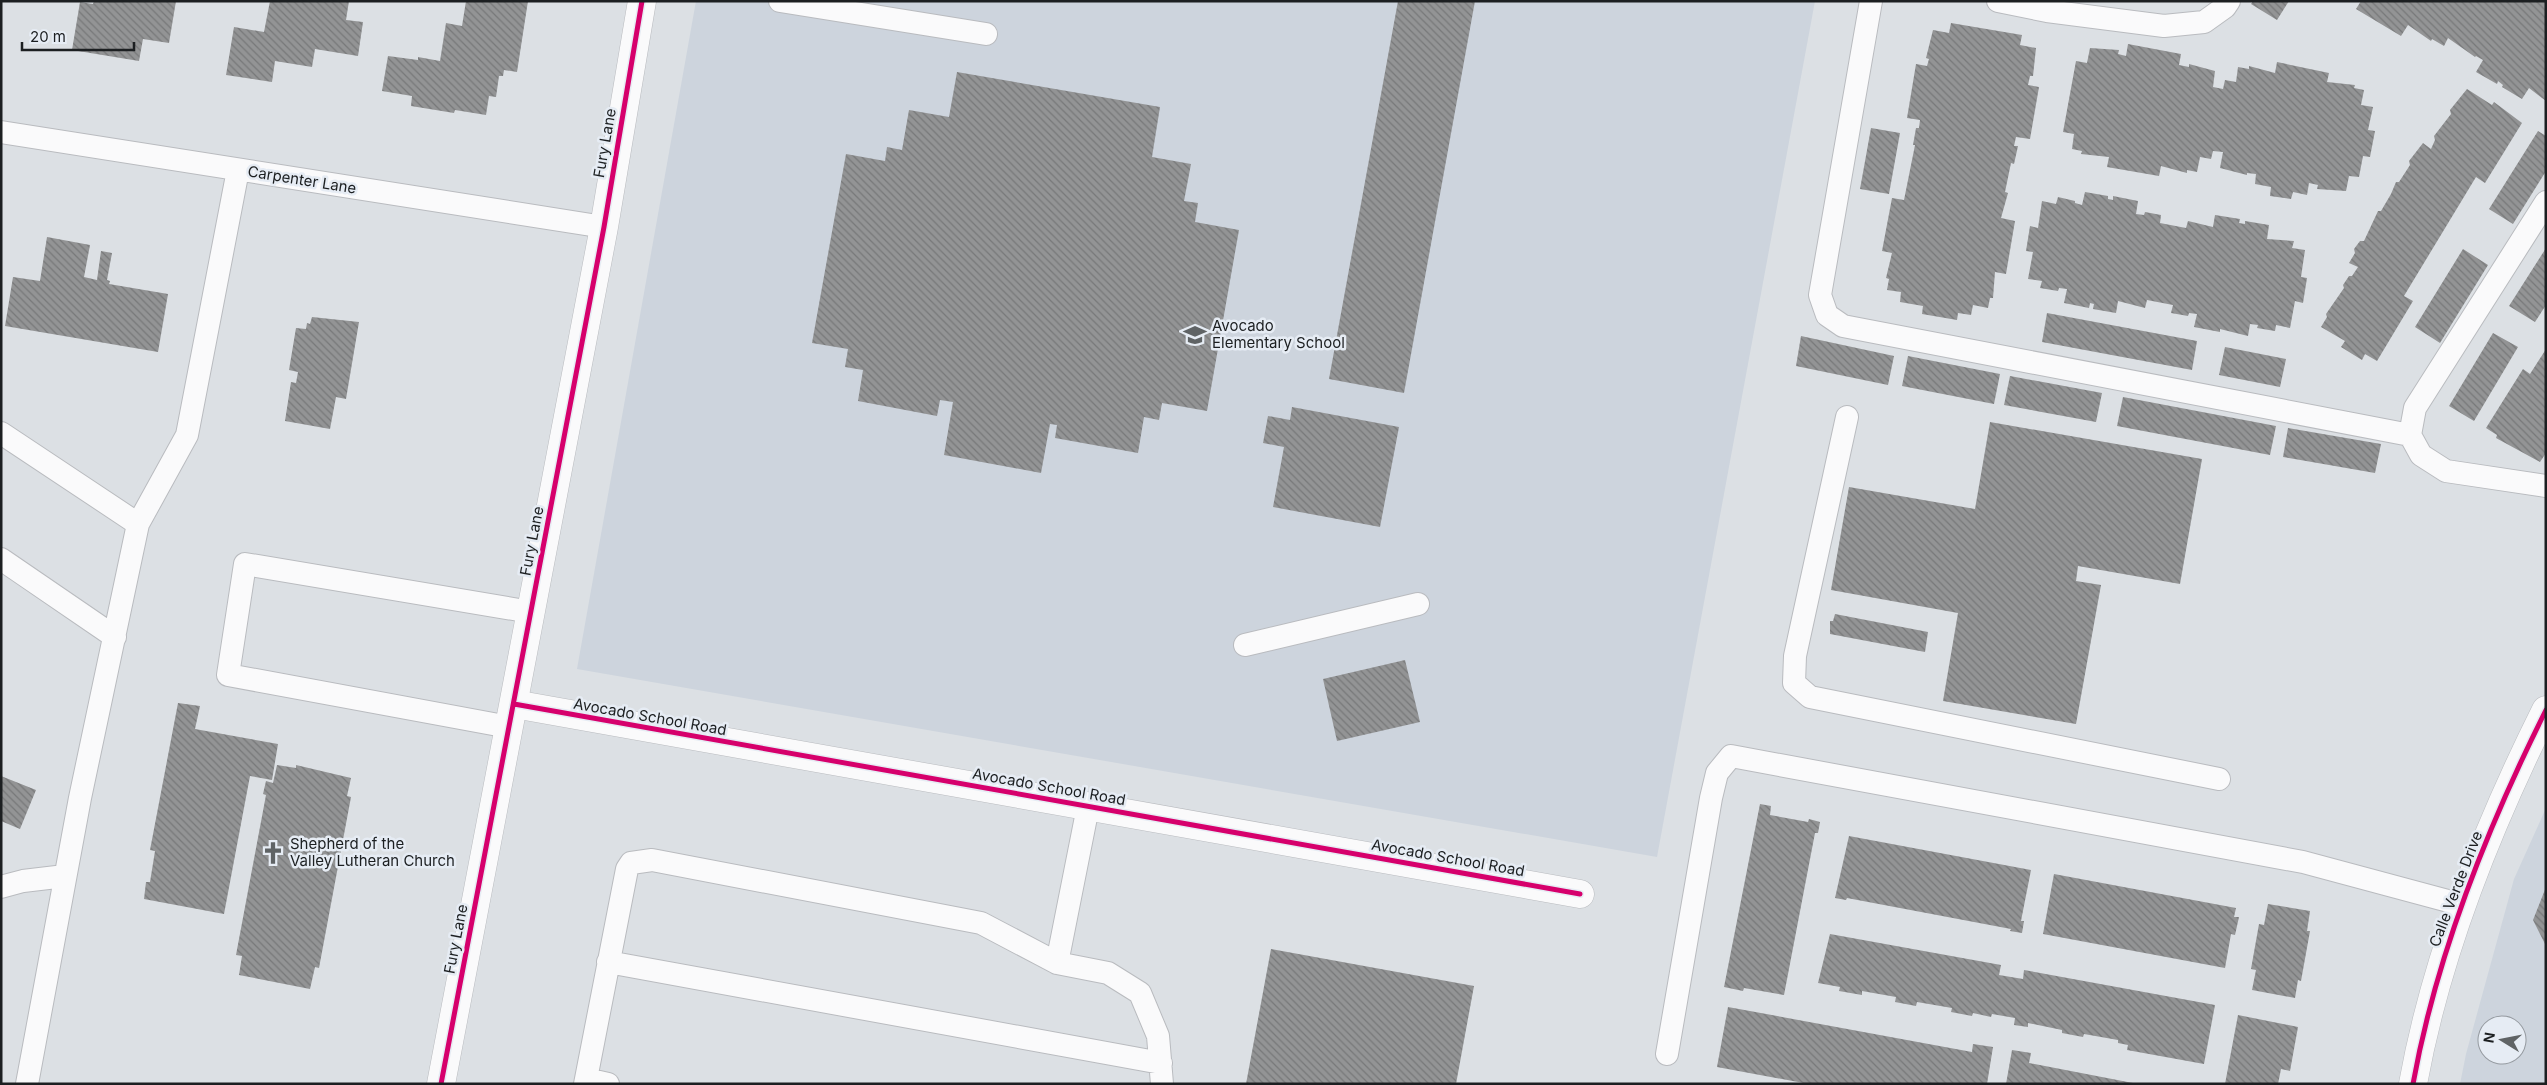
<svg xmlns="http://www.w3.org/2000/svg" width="2547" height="1085" viewBox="0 0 2547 1085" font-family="Inter,sans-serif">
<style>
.built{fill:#cdd4dd;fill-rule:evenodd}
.building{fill:url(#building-back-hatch)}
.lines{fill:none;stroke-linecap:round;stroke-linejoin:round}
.lane-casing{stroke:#b9bbbf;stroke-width:24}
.street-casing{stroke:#b9bbbf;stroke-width:29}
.secondary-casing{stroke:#b9bbbf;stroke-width:29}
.lane{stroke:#fafafb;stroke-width:22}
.street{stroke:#fafafb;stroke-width:28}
.secondary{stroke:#fafafb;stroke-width:28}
.cycleway-casing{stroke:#e6ecf4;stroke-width:8}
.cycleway{stroke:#d6006c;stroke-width:5}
.labels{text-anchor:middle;stroke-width:5;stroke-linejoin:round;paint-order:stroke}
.street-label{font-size:15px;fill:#1c1f21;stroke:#e6ecf4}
.poi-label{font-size:15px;fill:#1c1f21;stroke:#e6ecf4;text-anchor:start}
</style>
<defs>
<pattern id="building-back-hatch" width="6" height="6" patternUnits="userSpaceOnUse" patternTransform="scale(1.25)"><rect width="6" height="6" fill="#939495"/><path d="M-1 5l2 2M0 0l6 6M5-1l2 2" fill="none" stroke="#777879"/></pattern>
</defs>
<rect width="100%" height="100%" fill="#dce0e4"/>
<path class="built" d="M696,1H1815L1657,857L577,669Z
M2546,808V1084H2460L2466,1054L2514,879ZM2487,1025H2517V1055H2487Z"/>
<path class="building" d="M94,1H176L169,43L143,39L139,61L72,50L80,2L93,4Z
M270,1H349L346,20L363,22L358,56L315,49L312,67L275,61L272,82L226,75L234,27L264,32Z
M466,1H528L517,72L504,70L503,76H499L496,97L489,96L486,115L455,110L454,113L411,106L412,96L382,91L388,56L418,60V57L440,61L446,23L462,26Z
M1398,1H1475L1404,393L1329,379Z
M2253,1H2289L2277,20L2251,4Z
M2361,1H2546V101L2529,88L2522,99L2502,87L2503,85L2498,81L2497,84L2476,72L2483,60L2476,56L2475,57L2448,38L2444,46L2432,39L2431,41L2408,25L2401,36L2356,9Z
M1951,23L2022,35L2020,45L2036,48L2033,76H2030L2028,85L2039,87L2030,139L2016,137L2014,146H2018L2014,164L2011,163L2005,192L2008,193L2001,218L2015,221L2006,274L1995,272L1993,298H1990L1988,308L1973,305L1971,315L1958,313L1957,320L1922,314L1923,306L1900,302L1901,292L1887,290L1889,279L1886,278L1892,253L1882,251L1892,198L1904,200L1915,145H1913L1916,128H1919L1920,120L1907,118L1916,64L1927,66L1929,59L1926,58L1933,30L1949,33Z
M2128,44L2181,54L2179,65L2189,67V64L2215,71L2213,87L2223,89L2225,80L2236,82L2238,67L2249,69V66L2275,73L2277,62L2329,73L2327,82L2355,85L2354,88L2364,90L2361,105L2373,107L2368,130L2375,131L2370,157L2363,156L2359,177L2349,176L2346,191L2317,189L2318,185L2309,183L2307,195L2293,192L2291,199L2270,196L2271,187L2255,184L2256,174L2247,173V175L2220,168L2223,152L2213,151L2211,159L2200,157L2197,172L2187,170V173L2161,166L2159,176L2107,167L2109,157L2081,154L2082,151L2072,149L2074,134L2063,132L2076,61L2087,63L2090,48L2119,50L2118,54L2126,56Z
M957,72L1160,107L1152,157L1191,164L1184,201L1198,203L1195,222L1239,230L1207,411L1162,403L1159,420L1144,417L1138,453L1055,438L1057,425L1050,424L1041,473L944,455L953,402L940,400L937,416L858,401L863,370L845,367L848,349L812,343L846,154L885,161L887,147L902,150L909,110L949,117Z
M2467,89L2492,105L2494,102L2522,123L2485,183L2476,177L2404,296L2413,301L2377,361L2365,354L2362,360L2341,347L2345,341L2321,327L2327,317L2326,314L2344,288L2343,285L2349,276H2352L2358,267L2349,263L2355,253L2354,249L2360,241H2364L2378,211H2381L2391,194L2396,182H2399L2410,165L2409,161L2423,143L2431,149L2435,140L2434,136L2451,114L2450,110Z
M1871,128L1900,133L1889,194L1860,189Z
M2538,131L2546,136V171L2513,224L2489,209Z
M2085,192L2108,196V199L2113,200V196L2138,201L2136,214L2144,215L2145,212L2161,215L2160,223L2186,228L2188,221L2213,227L2215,215L2240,219L2239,223L2245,224V221L2269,225L2267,239L2294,241L2292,248L2305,250L2301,277L2307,278L2303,303L2295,301L2290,328L2276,325L2275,331L2257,328L2258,325L2250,324L2248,336L2220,329V332L2194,327L2197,314L2189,313L2188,316L2171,313L2173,305L2147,300L2145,308L2118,301L2116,313L2093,309L2094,304L2090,303L2089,308L2064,303L2067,289L2059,288L2058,291L2040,288L2042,281L2028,279L2033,252L2026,251L2030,226L2038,228L2042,201L2056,204L2058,197L2075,201V203L2082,205Z
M47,237L90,245L84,277L97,280L101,251L112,253L107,280L110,281L109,284L168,294L158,352L5,326L13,277L40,281Z
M2546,248V305L2535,322L2509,306Z
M2463,249L2488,265L2440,343L2415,327Z
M2047,313L2197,341L2192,370L2042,342Z
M312,317L359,322L346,399L336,397L330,429L285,421L291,382L296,383L298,372L289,370L296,328L306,329L307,323L310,324Z
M2493,333L2518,347L2474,421L2449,406Z
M1801,336L1894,356L1888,385L1796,366Z
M2225,347L2286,359L2280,387L2219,375Z
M2546,349V453L2540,462L2496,438L2497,435L2486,428L2523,369L2530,374Z
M1908,356L2000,374L1994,404L1902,386Z
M2010,376L2102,393L2096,422L2004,405Z
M2123,397L2276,426L2270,455L2117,426Z
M1292,407L1399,427L1380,527L1273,507L1284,447L1263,443L1268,416L1290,420Z
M1990,422L2202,459L2180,584L2078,566L2076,581L2101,585L2076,724L1943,701L1958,613L1831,590L1849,487L1975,509Z
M2288,428L2381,444L2375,473L2283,457Z
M1835,614L1928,632L1925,652L1830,634V621H1833Z
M1405,660L1420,722L1337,741L1323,679Z
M178,703L200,706L195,729L278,744L272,780L250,776L224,914L144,899L146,882H150L155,851L150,850Z
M277,765L296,768V765L351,778L347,796L351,797L319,968L315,967L310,989L239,975L242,956L236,955L266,795L263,794L266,781L273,783Z
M1,776L36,790L20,829L1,821Z
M1760,804L1771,806L1770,815L1808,822L1809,819L1820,822L1818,833H1815L1784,995L1744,988L1743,991L1724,987Z
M1849,836L2031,870L2021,921H2024L2022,933L2010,931L2011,929L1847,898L1846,900L1835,898Z
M2054,874L2236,908L2234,917H2239L2235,935L2231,934L2225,968L2043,934Z
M2546,887V946L2533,920Z
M2268,904L2310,911L2307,931H2310L2301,981L2298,980L2295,998L2252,990L2256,970L2251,969L2259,924L2264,925Z
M1830,934L2001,965L1999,975L2023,979L2024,970L2215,1005L2204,1064L2127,1050L2128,1045L2118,1043V1040L2084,1034L2083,1037L2062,1033V1030L2028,1023V1027L2014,1025L2015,1018L1992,1014L1991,1017L1973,1013L1972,1016L1951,1012L1952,1008L1917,1002L1916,1006L1895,1002L1896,997L1862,991V995L1839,991L1840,987L1818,983Z
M1271,949L1474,986L1456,1084H1246Z
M1728,1007L1972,1052L1973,1044L1993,1047L1987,1084H1809L1717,1067Z
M2238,1015L2298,1027L2290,1071L2281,1069L2278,1084H2225Z
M2012,1050L2031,1053L2029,1063L2138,1084H2006Z"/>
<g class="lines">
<defs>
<path id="lane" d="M780,1L986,34
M1871,1L1820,295L1827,315L1843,326L2410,435
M1998,1L2047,11L2164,26L2204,22L2225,7L2229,1
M1,132L604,227
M2546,202L2415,408L2410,435L2421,455L2446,471L2546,486
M1847,417L1795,656L1794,683L1810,697L2219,779
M1,433L138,524
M1,559L115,637
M1245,645L1418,604
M509,727L228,675L245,564L531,612
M1088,807L1057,963L1108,973L1140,993L1158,1036L1162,1084
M1,887L23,881L65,876
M608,962L1161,1063
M1667,1054L1711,798L1717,773L1731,756L2303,862L2463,905
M586,1079L608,1084
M27,1084L80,798L138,524L187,435L238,170
M585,1084L627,869L631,863L652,860L981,923L1057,963"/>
<path id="street" d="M514,704L1580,894"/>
<path id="secondary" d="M441,1084L604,227L642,1
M2413,1084C2436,956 2488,826 2546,710"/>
</defs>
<use href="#lane" class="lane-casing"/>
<use href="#street" class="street-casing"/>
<use href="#secondary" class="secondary-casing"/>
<use href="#lane" class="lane"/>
<use href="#street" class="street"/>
<use href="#secondary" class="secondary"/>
<defs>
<path id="cycleway" d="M514,704L1580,894
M441,1084L604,227L642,1
M2413,1084C2436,956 2488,826 2546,710"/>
</defs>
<use href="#cycleway" class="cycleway-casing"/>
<use href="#cycleway" class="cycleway"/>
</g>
<defs>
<symbol id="school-bare" viewBox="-9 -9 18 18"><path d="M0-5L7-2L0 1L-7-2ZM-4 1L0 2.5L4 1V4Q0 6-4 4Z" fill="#5f6365" stroke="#e6ecf4" stroke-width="2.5" paint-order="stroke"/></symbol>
<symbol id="church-bare" viewBox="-9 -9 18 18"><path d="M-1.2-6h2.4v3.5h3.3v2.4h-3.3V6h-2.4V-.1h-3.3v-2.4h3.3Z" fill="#5f6365" stroke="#e6ecf4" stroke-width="2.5" paint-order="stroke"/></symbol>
</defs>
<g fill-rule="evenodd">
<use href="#school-bare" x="1179" y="319" width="32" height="32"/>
<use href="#church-bare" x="257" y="837" width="32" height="32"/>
</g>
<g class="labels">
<g class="street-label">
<text transform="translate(605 143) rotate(-80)" y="5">Fury Lane</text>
<text transform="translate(302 180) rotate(9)" y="5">Carpenter Lane</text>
<text transform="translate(532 541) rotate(-79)" y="5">Fury Lane</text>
<text transform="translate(650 717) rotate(10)" y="5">Avocado School Road</text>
<text transform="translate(1049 787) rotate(10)" y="5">Avocado School Road</text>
<text transform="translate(1448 858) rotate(10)" y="5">Avocado School Road</text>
<text transform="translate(2456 889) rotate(-69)" y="5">Calle Verde Drive</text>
<text transform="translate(456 939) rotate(-79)" y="5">Fury Lane</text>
</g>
<g class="poi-label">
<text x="1212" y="331">Avocado<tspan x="1212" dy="17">Elementary School</tspan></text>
<text x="290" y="849">Shepherd of the<tspan x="290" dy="17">Valley Lutheran Church</tspan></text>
</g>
</g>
<rect width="2547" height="1085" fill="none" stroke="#1c1f21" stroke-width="5"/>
<g transform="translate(2502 1040) rotate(280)"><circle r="24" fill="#e6ecf4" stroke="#959aa0"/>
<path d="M0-4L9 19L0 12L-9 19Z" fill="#5f6365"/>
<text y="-8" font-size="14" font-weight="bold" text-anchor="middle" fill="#1c1f21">N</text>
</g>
<path d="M22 42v8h112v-8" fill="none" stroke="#1c1f21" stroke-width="2.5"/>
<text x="30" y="42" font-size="15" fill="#1c1f21" stroke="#e6ecf4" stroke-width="4" paint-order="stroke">20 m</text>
</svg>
